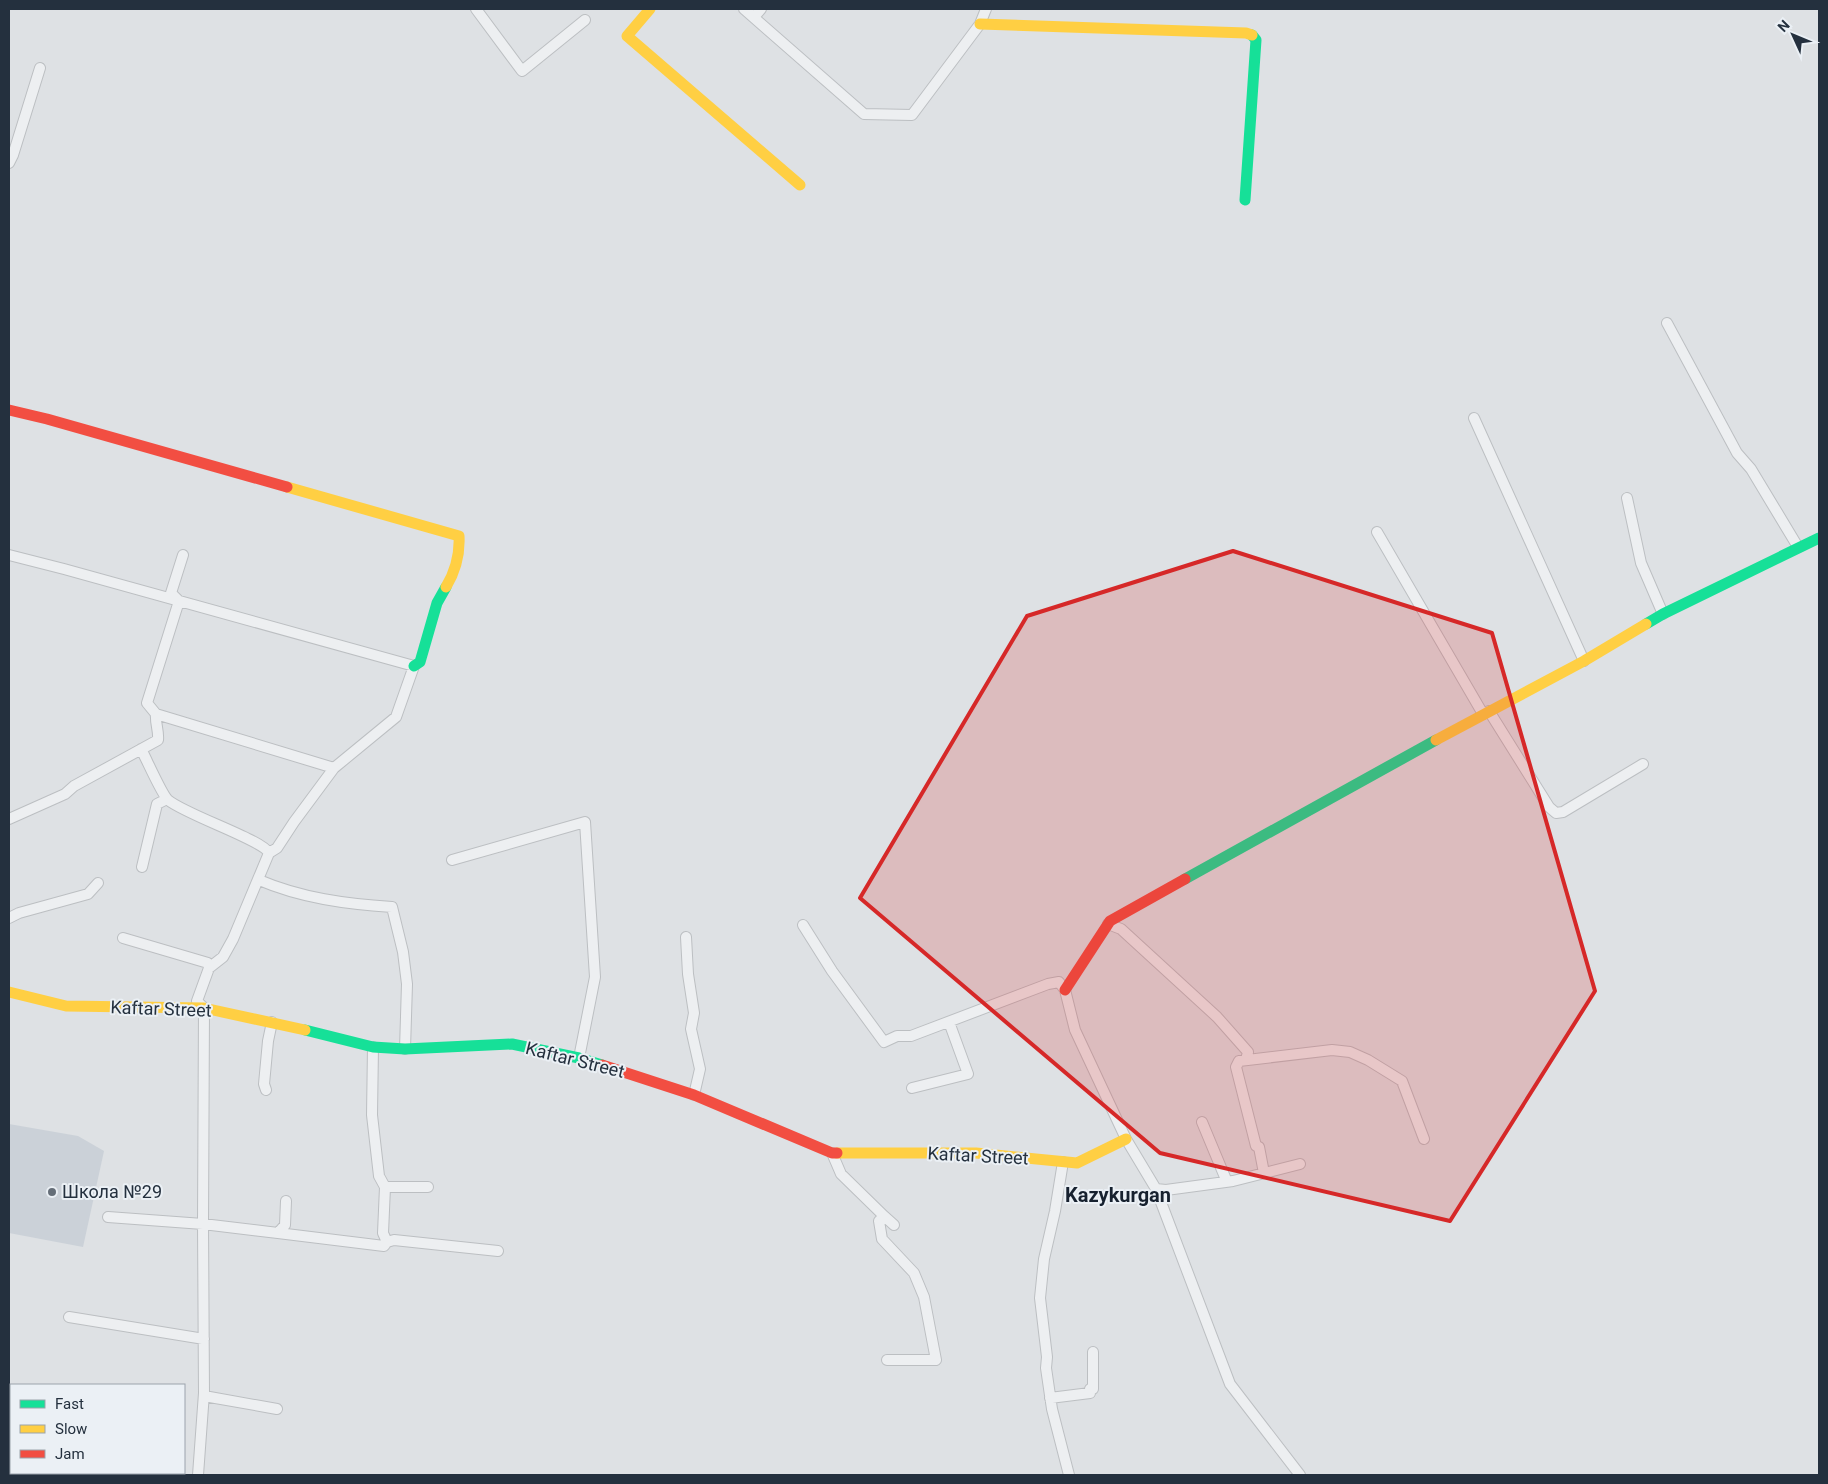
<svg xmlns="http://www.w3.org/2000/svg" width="1828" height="1484" viewBox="0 0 1828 1484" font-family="Roboto,sans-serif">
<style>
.built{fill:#cbd1d8}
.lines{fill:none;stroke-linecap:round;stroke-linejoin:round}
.street-casing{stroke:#bcbfc2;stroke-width:12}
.street{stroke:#edeff1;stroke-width:10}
.fast{stroke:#16e098;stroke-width:11}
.slow{stroke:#ffcf43;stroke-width:11}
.jam{stroke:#f24e42;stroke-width:11}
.marked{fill:#d62828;fill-opacity:0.2;stroke:#d62828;stroke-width:4;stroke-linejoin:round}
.poi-dot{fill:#656e78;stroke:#ebf0f5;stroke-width:2}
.labels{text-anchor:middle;stroke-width:4;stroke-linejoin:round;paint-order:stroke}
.street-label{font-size:18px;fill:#24303e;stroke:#ebf0f5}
.poi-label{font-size:18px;fill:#24303e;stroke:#ebf0f5;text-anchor:start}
.quarter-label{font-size:20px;font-weight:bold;fill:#17212f;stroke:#ebf0f5}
</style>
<rect width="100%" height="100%" fill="#dee1e4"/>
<path class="built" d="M9,1124L78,1136L104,1151L83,1247L9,1233Z"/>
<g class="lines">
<defs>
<path id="street" d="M476,9L522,71L585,20
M744,9L864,114L912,115L980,24L986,9
M754,17L761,9
M9,163L13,155L40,68
M1667,323L1737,453L1751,469L1798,547
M1474,418L1584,661
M1627,498L1641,563L1663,614
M1377,532L1483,714
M9,555L64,569L414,666L396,717L334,768
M1489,711L1549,807L1556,813L1563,812L1643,764
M156,714L147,703L179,601L171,593L183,555
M141,749C146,758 162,795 168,800C186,815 263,840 269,853L233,939L223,957L209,968L197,1001L204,1008L203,1224L204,1393L198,1475
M9,819L65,794L74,786L158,740C159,731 155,723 156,714L334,768L294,822L277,848L269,853
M452,860L585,822L595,977L579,1058
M142,867L157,804L167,799
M259,880C301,898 346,904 392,907L403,952L407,984L405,1049
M9,918L19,913L88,894L98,883
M1108,924L1121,929L1217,1017L1248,1052L1246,1060
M803,925L832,971L884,1042L897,1036H911L1048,984L1059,982L1065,990L1075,1030L1126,1139L1156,1189L1230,1384L1300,1475
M686,937L688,974L694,1013L691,1029L700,1069L694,1095
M123,938L208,963L209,968
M373,1047L372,1115L379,1176L385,1187
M912,1088L968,1074L949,1022
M266,1090L264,1084L268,1041L272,1022
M1202,1122L1227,1182
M832,1153L841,1174L884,1216L879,1221L882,1239L914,1273L924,1297L936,1360H887
M1063,1162L1055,1211L1044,1259L1040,1298L1047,1357L1046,1368L1052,1409L1069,1475
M1264,1173L1259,1147L1256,1146L1236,1067L1239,1061L1332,1050L1350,1052L1368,1060L1402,1081L1424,1139
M1156,1189L1166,1190L1233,1181L1300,1164
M884,1216L894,1225
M108,1217L203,1224L278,1233L285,1225L286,1201
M278,1233L384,1246L387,1242L383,1233L385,1187H428
M387,1242L394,1240L498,1251
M69,1317L204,1339
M204,1396L277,1409
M1050,1398L1090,1393V1389H1093V1352
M9,1449L11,1436
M116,1473L123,1475"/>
</defs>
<use href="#street" class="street-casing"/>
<use href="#street" class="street"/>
<path class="fast" d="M1245,200L1256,40L1252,35
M1646,624L1663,614L1819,538
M414,666L420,662L437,603L446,587
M1185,879L1436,740
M305,1030L373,1047L405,1049L512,1044L579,1058L602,1065"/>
<path class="slow" d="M650,9L627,36L800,185
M980,24L1246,33L1252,35
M287,487L459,536C460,554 455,572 446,587
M1436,740L1584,661L1646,624
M9,992L66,1006L204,1008L305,1030
M837,1153H976L1077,1163L1126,1139"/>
<path class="jam" d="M9,410L47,419L287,487
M1065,990L1110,921L1185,879
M602,1065L694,1095L832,1153H837"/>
</g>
<path class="marked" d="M1233,551L1492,633L1595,991L1450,1221L1160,1153L860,898L1027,616Z"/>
<circle class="poi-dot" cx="52" cy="1192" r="5"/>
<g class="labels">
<g class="street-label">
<text transform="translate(161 1009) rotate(2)" y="6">Kaftar Street</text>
<text transform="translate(575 1060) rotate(14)" y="6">Kaftar Street</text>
<text transform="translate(978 1156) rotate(3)" y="6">Kaftar Street</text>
</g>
<g class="poi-label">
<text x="62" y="1198">Школа №29</text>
</g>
<g class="quarter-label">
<text x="1118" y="1202">Kazykurgan</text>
</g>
</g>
<rect width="1828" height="1484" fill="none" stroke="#24303e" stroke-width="20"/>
<rect x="10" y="1384" width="175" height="90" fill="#ebf0f5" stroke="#9ba3ac"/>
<rect x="20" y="1400" width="25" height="8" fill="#16e098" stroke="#9ba3ac"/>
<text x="55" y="1409" font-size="15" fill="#24303e">Fast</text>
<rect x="20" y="1425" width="25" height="8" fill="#ffcf43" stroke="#9ba3ac"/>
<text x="55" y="1434" font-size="15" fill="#24303e">Slow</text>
<rect x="20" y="1450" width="25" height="8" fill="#f24e42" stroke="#9ba3ac"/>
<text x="55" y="1459" font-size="15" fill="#24303e">Jam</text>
<g transform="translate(1793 35) rotate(314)" stroke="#ebf0f5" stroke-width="4" paint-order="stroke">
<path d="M0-4L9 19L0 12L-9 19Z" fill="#24303e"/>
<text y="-8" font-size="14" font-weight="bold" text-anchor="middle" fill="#24303e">N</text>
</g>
</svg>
